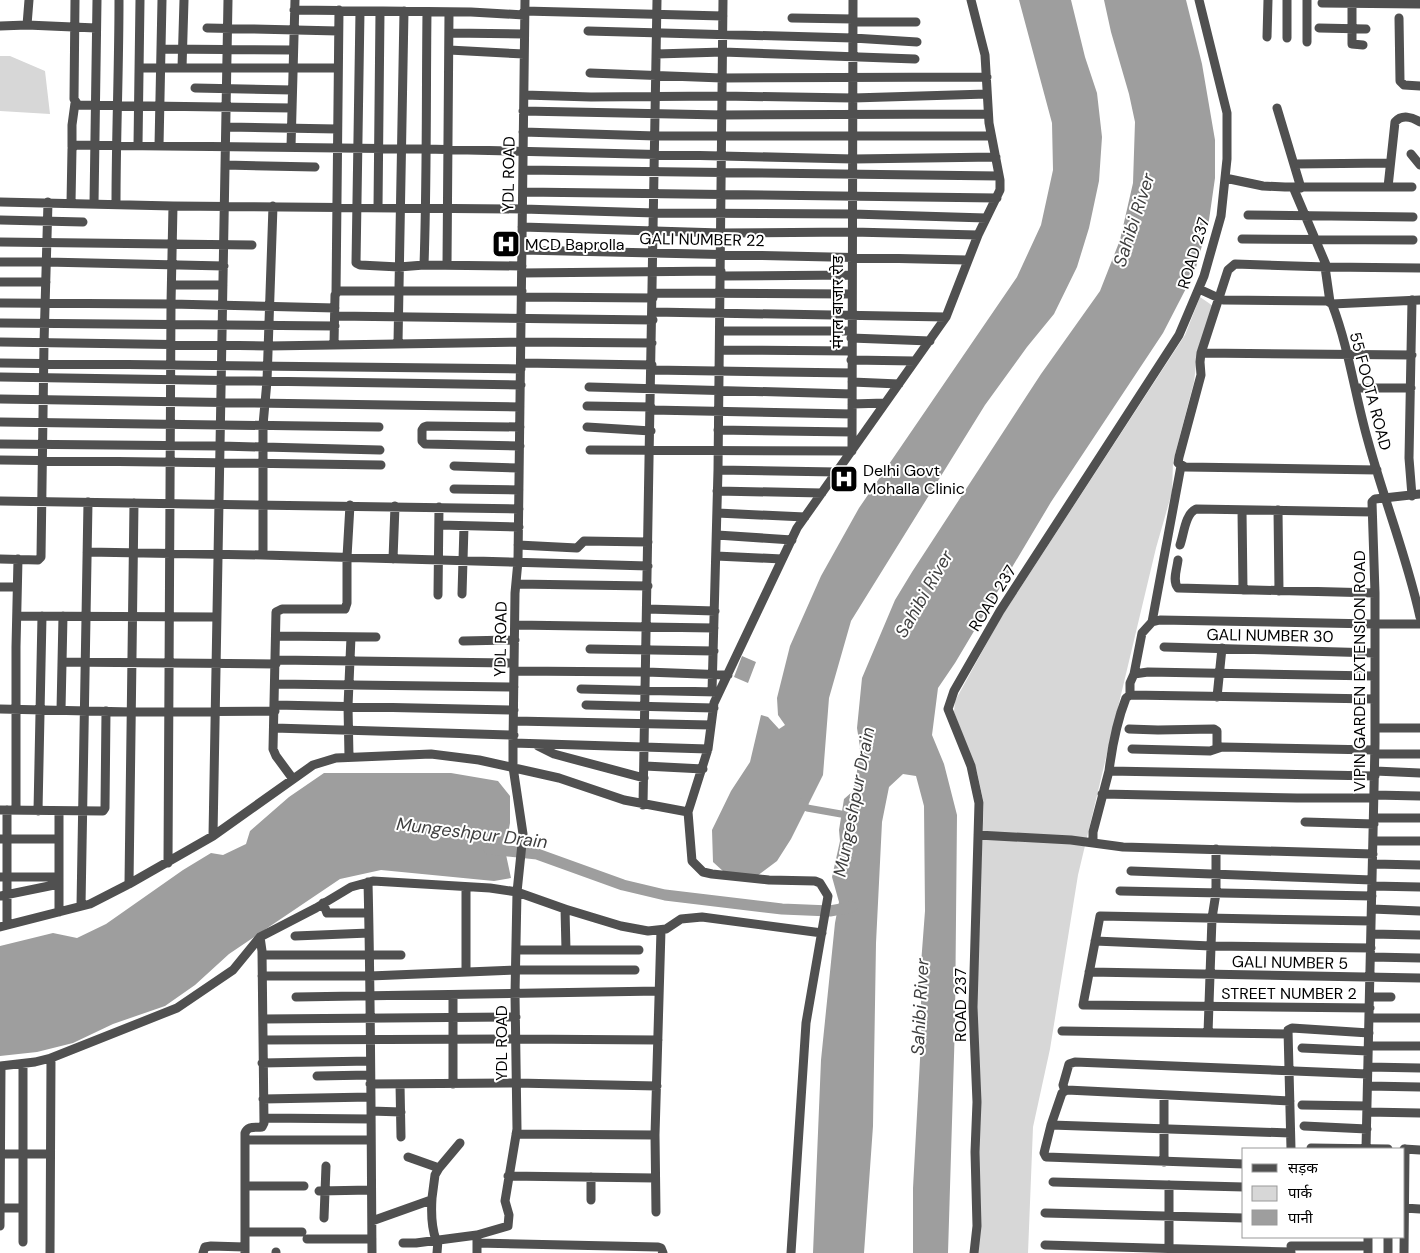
<svg xmlns="http://www.w3.org/2000/svg" width="1420" height="1253" viewBox="0 0 1420 1253" font-family="'DM Sans','Noto Sans Devanagari',sans-serif">
<style>
.green{fill:#d7d7d7}
.water{fill:#9e9e9e}
.lines{fill:none;stroke-linecap:round;stroke-linejoin:round}
.canal{stroke:#9e9e9e;stroke-width:7}
.river{stroke:#9e9e9e;stroke-width:11}
.minor{stroke:#505050;stroke-width:9}
.labels{text-anchor:middle;stroke-width:4;stroke-linejoin:round;paint-order:stroke}
.street-label{font-size:16px;fill:#000;stroke:#fff}
.poi-label{font-size:16px;fill:#000;stroke:#fff;text-anchor:start}
.water-label{font-size:18px;font-style:italic;fill:#3f3f3f;stroke:#fff}
</style>
<rect width="100%" height="100%" fill="#fff"/>
<path class="green" d="M0,56H10L45,71L50,114L0,111Z
M1200,297L1213,306L1197,357L1194,382L1173,462L1172,492L1156,548L1078,875L1050,1049L1033,1127L1028,1253H975L974,1004L984,804L977,772L954,712L955,701L1000,619L1185,335Z"/>
<path class="water" d="M1019,0H1071L1085,57L1097,93L1102,137L1099,181L1089,228L1077,267L1054,314L1027,347L985,405L851,621L829,698L823,775L791,839L777,861L757,876L724,872L713,862L712,830L731,791L750,762L761,715L768,717L779,729L785,725L778,715L777,698L790,646L821,576L859,508L1017,277L1041,225L1053,170L1052,123Z
M1104,0H1186L1202,64L1215,140V178L1209,220L1195,271L1163,333L1051,502L955,663L938,688L932,735L944,764L957,815L955,1023L948,1253H913V1188L921,1041V964L925,911L924,806L916,776L903,774L889,787L882,822L876,943L873,1126L864,1253H813L821,1060L835,923L839,902L832,877L840,841L839,830L844,799L852,792L856,779L860,747L857,728L862,678L895,600L912,572L1041,374L1100,291L1120,240L1133,183L1135,122L1129,94L1111,32Z
M742,656L756,662L748,683L734,677Z
M324,773H451L498,781L510,796V823L505,850L511,878L494,881L381,870L340,879L229,954L195,985L165,1006L113,1024L73,1043L37,1052L0,1056V946L53,933L77,938L106,924L183,870L211,853L223,855L246,844L250,831L289,797Z"/>
<g class="lines">
<path class="canal" d="M802,802L807,808L841,814"/>
<path class="river" d="M489,849L537,854L623,885L665,895L782,909L830,911L852,907"/>
<path class="minor" d="M75,0L74,99L78,105L292,108
M1287,0V38
M1307,0V42
M1352,0V44L1363,45
M1322,3L1420,4
M294,10L471,12L524,15
M360,11L356,263L360,265L399,267L424,265L522,266
M524,11L723,16
M792,18L853,19
M1399,18L1400,81L1404,85L1420,86
M853,22H916
M27,25L96,28
M0,26L27,25L29,0
M207,28L338,31
M1319,28L1366,29
M588,31L853,38L917,42
M449,33L524,34
M1267,37L1268,0
M161,49L293,50
M449,50L524,54
M657,54L723,52L915,59
M140,68H338
M182,68L184,0
M590,73L722,78L987,77
M195,88L292,90
M524,95L591,97L722,96L853,98L987,94
M1277,108L1301,188
M523,111L722,115L988,114
M226,127L337,129
M523,132L656,136H991
M138,145L140,0
M159,146L162,0
M72,147V125L75,103
M291,147L295,0
M1411,154L1420,165
M1294,164L1390,163
M225,165L315,167
M523,170L999,176
M1225,178L1263,186L1285,187H1412
M1293,187L1327,267
M1388,187L1395,122C1402,114 1412,117 1420,122
M523,192L997,198
M0,202L173,206L523,209L655,213L852,214L986,218
M71,203L72,149L75,145L425,149L853,159L996,157
M94,204L97,0
M116,204C116,136 119,68 119,0
M378,208L380,11
M1248,215L1413,217
M0,220L83,222
M522,227L721,233L852,232L978,235
M1242,239L1413,240
M0,242L252,245
M522,250L967,260
M0,262H46L224,266
M424,265C427,180 426,96 427,12
M447,265L449,12
M1325,267L1330,302
M522,273L721,271
M721,276L852,275
M0,282H46
M172,285H223
M1199,289L1223,300L1327,301L1332,304C1349,348 1355,396 1368,441C1384,500 1407,557 1420,617
M653,293L851,294
M336,294L339,10
M522,297L653,298
M0,303L171,304L335,308
M1332,304L1420,300
M653,312L946,317
M335,316L653,320
M0,323L335,326
M720,331H851
M851,338L930,341
M0,342L268,346L521,342L652,343
M398,343L404,11
M334,344L335,295L338,291H522
M720,350L851,351
M1201,353L1200,362L1201,375L1179,457L1178,463L1185,467L1377,470
M1412,355L1201,353L1228,270L1235,264L1327,267L1420,268
M851,360L915,361
M0,363L521,369
M521,363L652,365
M652,370L852,373
M0,377L521,385
M852,382L899,384
M589,387L852,394
M1355,388H1411
M0,399L520,407
M852,404L885,403
M587,406L651,407
M651,410L852,414
M0,422L379,427
M587,427L651,431
M718,430L852,432
M0,444L221,446L380,450
M520,446L425,444L422,441V430L424,427L427,426L520,427
M590,450L852,451L853,0
M0,460L381,465
M454,466L519,468
M718,470L837,472
M454,489L519,490
M717,491L822,493
M1412,496L1409,458L1412,300
M0,501L519,509
M1242,510L1243,590
M1278,510L1279,591
M717,513L805,517
M439,525L519,527
M717,535L792,540
M518,545L577,548L584,541L648,542
M1180,545C1184,534 1185,514 1196,509L1372,512
M87,552L263,555L648,566
M263,555V425L267,381L273,206
M716,556L782,559
M0,559L38,560L41,557L44,343L48,202
M393,559L395,506
M1178,560C1177,569 1172,581 1178,588L1375,593
M516,584L648,586
M0,587H17
M462,594L464,526
M438,595L439,507
M647,609L715,611
M17,616L217,617
M1152,622L1181,466
M515,625L714,628
M276,636L376,637
M463,641L515,640
M1164,647L1375,653
M590,649L714,651
M276,660L514,663
M62,662L276,664
M514,671L646,672L728,675
M1134,674L1142,633L1152,622L1160,620L1375,624H1420
M275,684L514,687
M581,689L717,692
M712,692L718,470L723,0
M1130,695L1375,699
M1217,697L1222,648
M275,705L514,710
M586,705L714,708
M0,709L132,712L275,711
M61,710L63,616
M514,721L711,725
M274,728L514,735
M1375,728H1420
M1129,729L1158,730L1214,729L1217,731V748
M513,743L708,749
M538,746L554,754L644,778
M1132,749L1210,751L1222,747L1375,750
M1375,754H1420
M349,757L348,706L351,637
M645,766L703,769
M1109,771C1112,747 1117,721 1126,698L1130,695V683L1134,674L1148,672L1375,676
M1375,771L1420,773
M293,779L276,756L273,749L276,612L282,609H345L347,603V557L350,505
M1102,794L1297,798H1374
M1374,795L1420,796
M643,805L657,0
M0,810L103,811L105,808L106,711
M7,810V925
M16,810V647L18,559
M38,811L42,616
M59,811V912
M1374,818H1420
M1305,822L1374,824
M978,835L1071,840L1123,847L1373,854
M213,836L228,0
M0,839H59
M1373,841H1420
M1093,843V832L1109,771L1375,776
M168,863L171,304L173,206
M1373,864L1420,865
M1131,871L1372,880
M0,877H59
M368,882C371,1006 371,1129 372,1253
M129,884L134,503
M1372,886L1420,887
M466,887V972
M1120,891L1372,896
M0,896L59,884
M323,903L327,913H368
M81,906L88,502
M565,909L566,950
M1372,909L1420,911
M0,927L90,904L129,884L213,836L313,765L336,758L431,754L479,760L559,778L624,800L688,812
M1371,934L1420,935
M295,936L369,933
M1095,941L1211,946L1371,948
M516,950H639
M262,955H401
M1371,957L1420,958
M1089,972L1420,978
M262,976H370L516,970H635
M296,997L659,991
M1370,997H1391
M1370,1008L1083,1005L1100,916L1371,921
M1369,1018H1420
M263,1019L516,1017
M1062,1031L1288,1034
M1208,1033L1212,918L1216,893V849
M263,1040L516,1039L658,1040
M1369,1046H1420
M1302,1048L1368,1051
M262,1063L370,1061
M23,1064V1242
M0,1066L35,1062L51,1058L177,1008L233,970L260,937L316,908L351,887L373,881L490,888L517,892L565,909L621,926L648,931L666,929L681,919L702,917L822,933
M1368,1067L1420,1068
M317,1076L370,1075
M370,1084L516,1083L657,1086
M400,1084L401,1137
M453,1084V995
M1368,1086L1420,1087
M1065,1091L1063,1085L1069,1064L1075,1062L1367,1074
M1164,1095V1162
M263,1099L371,1097
M1290,1101L1067,1090L1062,1093L1051,1125L1290,1133
M1302,1105L1367,1106
M371,1111L401,1112
M1367,1112L1420,1113
M264,1118L371,1119
M1051,1125L1044,1153L1046,1157L1244,1164
M1304,1126L1367,1129
M516,1134L655,1135
M245,1140H371
M1311,1148L1388,1149
M1291,1149L1288,1030L1292,1028L1369,1033
M1366,1149L1375,744V593L1372,502L1375,499L1420,494
M1404,1149L1420,1150
M0,1154H50
M408,1157L439,1168
M508,1176L655,1178
M1053,1182L1244,1187
M1169,1185V1252
M245,1186H304
M319,1191L371,1190
M432,1198C431,1213 431,1226 436,1240
M591,1200V1177
M0,1208H23
M1404,1208L1420,1209
M656,1212L655,1135L661,930
M1045,1213L1244,1218
M324,1218L326,1166
M372,1221L431,1200L432,1198L435,1175L439,1168L460,1143
M0,1226L1,1066
M245,1232H302
M307,1239H372
M403,1243H416L477,1235
M477,1243L658,1247L661,1248L663,1253
M1045,1245L1291,1252
M1291,1246H1368
M50,1253L51,1058
M203,1253L205,1247L211,1246L245,1247
M245,1253V1133C248,1125 255,1128 262,1127L264,1123L262,951L260,937
M276,1253V1252
M437,1253L438,1240
M477,1253V1235L508,1226L509,1215L505,1201L517,1129L515,994L517,892L523,834L513,767V743L515,593L518,561L525,0
M791,1253L806,1023L828,896L820,883L815,881L769,880L712,874L703,872L692,861L688,812L708,749L714,703L797,528L946,317L978,235L1000,190V180L989,123L985,55L971,0
M974,1253L977,1226L975,1152L977,1102L973,1007L979,803L971,766L948,709L954,691L1000,611L1179,335L1204,276L1221,216L1227,159V113L1199,0
M1368,1253V1237
M1388,1253V1237
M1404,1253L1405,1149"/>
</g>
<defs>
<symbol id="hospital-square" viewBox="-11 -11 22 22"><rect x="-9" y="-9" width="18" height="18" rx="4" fill="#000" stroke="#fff"/><path d="M-5-5h3v3.5h4V-5h3V5h-3V1.5h-4V5h-3Z" fill="#fff"/></symbol>
</defs>
<g fill-rule="evenodd">
<use href="#hospital-square" x="490" y="228" width="32" height="32"/>
<use href="#hospital-square" x="828" y="463" width="32" height="32"/>
</g>
<g class="labels">
<g class="street-label">
<text transform="translate(508 174) rotate(-89)" y="6">YDL ROAD</text>
<text transform="translate(702 239) rotate(1)" y="6">GALI NUMBER 22</text>
<text transform="translate(1193 253) rotate(-73)" y="6">ROAD 237</text>
<text transform="translate(837 302) rotate(-90)" y="6">मंगल बाजार रोड</text>
<text transform="translate(1371 391) rotate(75)" y="6">55 FOOTA ROAD</text>
<text transform="translate(992 598) rotate(-58)" y="6">ROAD 237</text>
<text transform="translate(1270 635) rotate(1)" y="6">GALI NUMBER 30</text>
<text transform="translate(500 639) rotate(-89)" y="6">YDL ROAD</text>
<text transform="translate(1359 671) rotate(-90)" y="6">VIPIN GARDEN EXTENSION ROAD</text>
<text transform="translate(1290 962) rotate(1)" y="6">GALI NUMBER 5</text>
<text x="1289" y="999">STREET NUMBER 2</text>
<text transform="translate(960 1005) rotate(-90)" y="6">ROAD 237</text>
<text transform="translate(501 1043) rotate(-90)" y="6">YDL ROAD</text>
</g>
<g class="poi-label">
<text x="525" y="250">MCD Baprolla</text>
<text x="863" y="476">Delhi Govt<tspan x="863" dy="18">Mohalla Clinic</tspan></text>
</g>
<g class="water-label">
<text transform="translate(1134 220) rotate(-72)" y="6">Sahibi River</text>
<text transform="translate(924 594) rotate(-60)" y="6">Sahibi River</text>
<text transform="translate(854 802) rotate(-79)" y="6">Mungeshpur Drain</text>
<text transform="translate(472 833) rotate(7)" y="6">Mungeshpur Drain</text>
<text transform="translate(920 1007) rotate(-87)" y="6">Sahibi River</text>
</g>
</g>
<rect x="1242" y="1148" width="162" height="90" fill="#ffffff" stroke="#999999"/>
<rect x="1252" y="1164" width="25" height="8" fill="#505050" stroke="#999999"/>
<text x="1288" y="1173" font-size="15" fill="#000000">सड़क</text>
<rect x="1252" y="1186" width="25" height="15" fill="#d7d7d7" stroke="#999999"/>
<text x="1288" y="1198" font-size="15" fill="#000000">पार्क</text>
<rect x="1252" y="1210" width="25" height="15" fill="#9e9e9e" stroke="#999999"/>
<text x="1288" y="1223" font-size="15" fill="#000000">पानी</text>
</svg>
